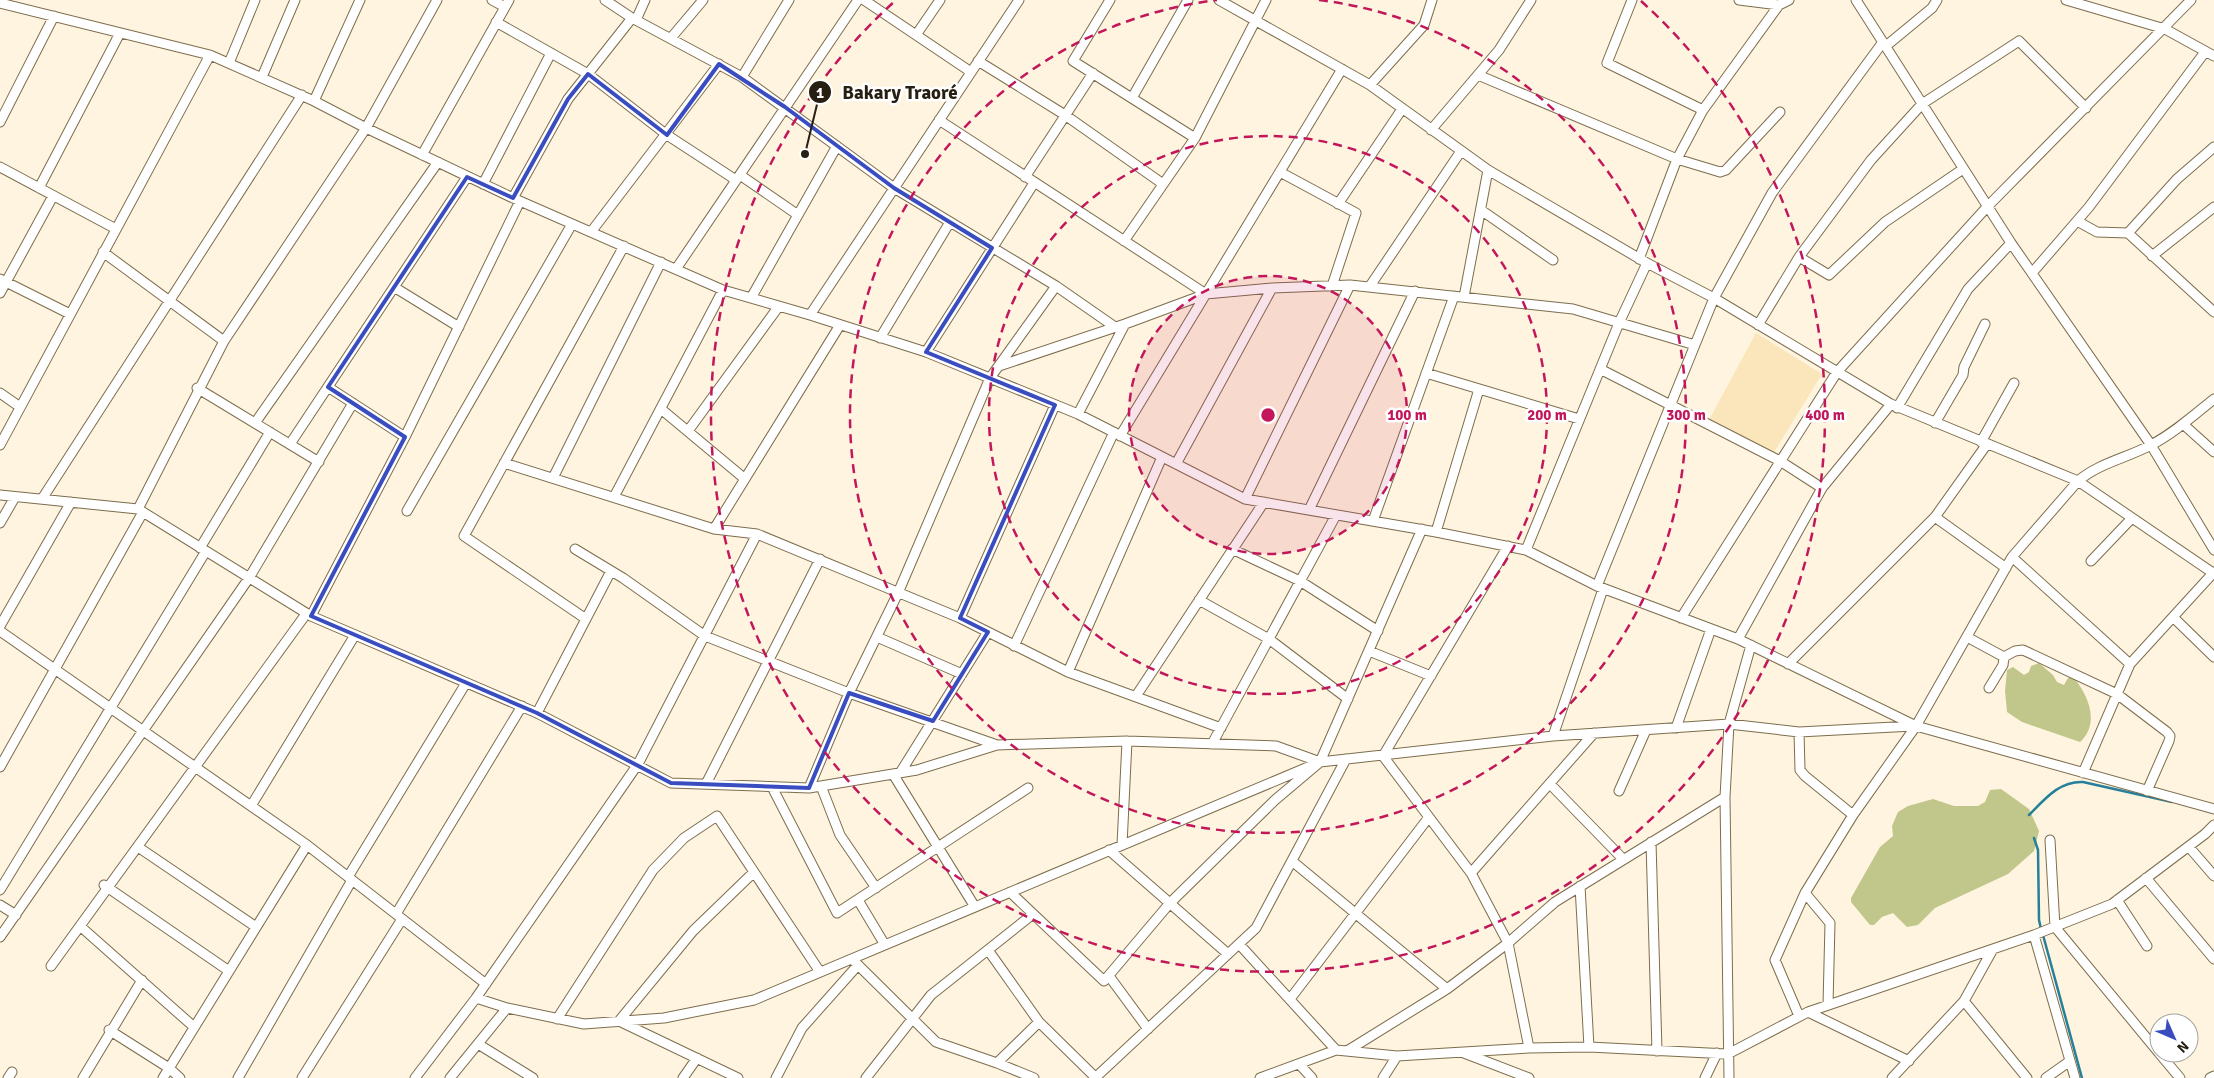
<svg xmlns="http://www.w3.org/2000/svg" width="2214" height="1078" viewBox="0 0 2214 1078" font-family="Signika,sans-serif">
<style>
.built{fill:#fbe5bb}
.green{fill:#c1c78a}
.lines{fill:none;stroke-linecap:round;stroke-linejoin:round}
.stream{stroke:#26809b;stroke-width:2.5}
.street-casing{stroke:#7d6d4d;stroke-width:11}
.street{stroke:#fff;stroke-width:9}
.marked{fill:none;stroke:#3a4dc0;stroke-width:4;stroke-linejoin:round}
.ring{fill:none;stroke:#c2185b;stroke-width:2.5;stroke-dasharray:9 6}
.centre{fill:#c2185b;stroke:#fff;stroke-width:2.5}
.ring-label{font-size:15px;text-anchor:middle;font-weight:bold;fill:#c2185b;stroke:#fff;stroke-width:5;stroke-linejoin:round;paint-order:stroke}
.leader{fill:none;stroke:#261f12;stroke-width:2}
.callout-dot{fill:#261f12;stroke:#fff;stroke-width:2}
.mark-label{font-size:15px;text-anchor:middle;font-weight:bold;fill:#fff}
.callout-label{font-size:19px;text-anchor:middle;font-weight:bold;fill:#261f12;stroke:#fff;stroke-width:5;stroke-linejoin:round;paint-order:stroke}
</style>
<rect width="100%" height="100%" fill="#fff4df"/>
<path class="built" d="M1756,333L1822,374L1773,454L1709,420Z"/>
<path class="green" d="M2039,663L2053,675L2057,682L2064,685L2068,678H2074C2089,696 2100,724 2080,742L2022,722L2007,712L2005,691L2007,670L2013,667L2024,675L2029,672L2031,666Z
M2001,789L2029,809L2039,831L2034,851L2008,874L1935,908L1918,925L1907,927L1893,913L1882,917L1874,925H1870L1851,902V898L1880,847L1893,836L1892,826L1898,812L1908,806L1933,799L1954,806H1978L1985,802L1990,790Z"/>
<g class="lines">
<path class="stream" d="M2029,815C2045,799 2059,781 2083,782L2172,802
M2034,838L2038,850L2039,920L2041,929
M2043,935L2082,1078"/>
<defs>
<path id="street" d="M492,0L505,7
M605,0L632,18L742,77L894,188L1056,286L1115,327
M864,0L971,72
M1110,0L1073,61L1195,138
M1219,0L1370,85L1488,170L1647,263L1714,298L1891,404L2078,481L2213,573
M1632,0L1607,63L1703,110
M1739,0L1779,5L1789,0
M1856,0L2011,243L2151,445L2214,550
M2066,0L2165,29L2214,56
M0,3L210,55L314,101L366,128L513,198L723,290L810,315L926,352L1078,414L1245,499L1436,532L1526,550L1597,586L1738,639L1916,726L2214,809
M636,20L645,0
M496,22L588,74L667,135L736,180
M916,35L940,0
M671,38L703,0
M1886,46L1932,8L1937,0
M978,61L1065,115L1163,184
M229,63L255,0
M1478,75L1677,159L1720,172L1726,170L1780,112
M262,77L295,0
M742,77L789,0
M1370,85L1424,25L1432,0
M1132,98L1188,0
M314,101L360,0
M939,120L1206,294
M0,122L54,16
M1431,130L1499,50L1531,0
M422,155L509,0
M0,167L116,229
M1280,172L1356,213L1332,286
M740,175L798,215
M1025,177L1093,73
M483,184L551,53
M39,188L120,33
M513,198L568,99L632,18
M1338,204L1402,109
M1481,210L1553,260
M2077,221L2097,232L2128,233L2214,312
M591,232L719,64
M2128,233L2177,179L2214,147
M1124,241L1195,138L1266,0
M103,252L224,341
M2152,256L2214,207
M1799,257L1829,275L1885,222L1963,169
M1639,259L1677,159L1703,110L1779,5
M676,269L858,0
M2032,273L2089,207L2205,52
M0,279L70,314
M1370,286L1461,151
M394,287L459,327
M0,293L53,196
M1464,297L1488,170
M751,298L837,146
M810,315L1019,0
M1758,325L1799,257L1871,160L1922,104L2019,41L2086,108
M880,338L950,222
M926,352L1034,183
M999,366L1125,324L1206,294L1272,288L1350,285L1573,309L1695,345
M1600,369L1780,461L1822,488
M1426,373L1579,419
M328,387L405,437
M197,388L319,462
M0,393L20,407
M1897,408L1968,289L2011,243
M661,409L745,479
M1078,414L1125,324
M255,423L438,162
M1935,423L1963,375L1964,367L1985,324
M2183,424L2214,452
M688,431L779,306
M1120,436L1342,69
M1981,442L2014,383
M290,444L467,177
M0,445L210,55
M504,463L714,529L757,534L960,618L1068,672L1221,728
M1176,464L1272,288
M553,478L661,262
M0,495L138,509L311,616L405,437L520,201
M614,497L723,290
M42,499L302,95
M1245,499L1350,285
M138,509L224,341L366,128L437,0
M1309,510L1415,291
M407,511L572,224
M1935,517L2006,568
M1373,521L1454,296
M0,523L15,497
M714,529L840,325
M1436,532L1479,389
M1508,546L1383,756L1471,873L1508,943L1529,1048
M200,548L270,432
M575,549L623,578L705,636L849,693L997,745
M1232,549L1300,581L1378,631
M1526,550L1619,323L1647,263
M2012,557L2130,664
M2091,561L2132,518
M1597,586L1714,298L1772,193L1883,42
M1199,600L1269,639L1348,699
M311,616L537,713L671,783L809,788L917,770L997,745L1127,741L1276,746L1320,762
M2173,617L2214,657
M960,618L1055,405
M1681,618L1837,372L1987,207L2191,0
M586,619L464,536L624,246
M0,626L71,502
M0,631L307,845L486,984
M877,637L962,674
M1967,637L2004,657L2003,665L1989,688
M1738,639L1822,488L1891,404
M1014,646L1114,432
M1369,651L1431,676
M2004,657L2015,651L2023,650L2117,694L2167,732L2170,736L2169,741L2147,791
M1788,664L1935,517L1987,444
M1068,672L1162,457
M1136,696L1264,502
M537,713L611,571
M1676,728L1711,629
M1799,732L1800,770L1805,776L1853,815
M1553,736L1603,589
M1212,744L1336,515
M0,767L143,512
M900,773L988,632
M2083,773L2130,664L2214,572
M893,774L975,907
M706,784L820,559
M1550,784L1623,859
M821,786L840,835L876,888
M772,787L837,913L1028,788
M809,788L849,693L898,593L990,378L1056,286
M1619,791L1646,730
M251,806L355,635
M2050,840L2055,927L2159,1053
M1651,842L1657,1051
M1122,845L1127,741
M138,847L256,927
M2189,847L2214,876
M1109,850L1228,954
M1292,861L1447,989
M1471,873L1594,733
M348,877L466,683
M2146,878L2214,959
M104,885L229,971
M1580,886L1589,1047
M0,890L206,551
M1010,892L1104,981L1170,903L1275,800L1320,762L1422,529
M1805,893L1830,923L1828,1005
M858,900L885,945
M2117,900L2147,946
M0,905L16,915
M396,914L522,706
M80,926L194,1027
M2034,935L2075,1078
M0,937L249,578L353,403
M1239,944L1336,1050
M988,950L1039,1022L1096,1078
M852,959L936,1042L997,1063L1034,1078
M51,966L306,614
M1109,976L1148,1029
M476,998L507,1008L584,1024L664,1018L754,1000L1320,762L1553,736L1729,724L1799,732L1913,726
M1290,999L1429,817
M1964,1001L2027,1078
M1808,1012L1909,1061
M1799,1016L1775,960L1805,893L1853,815L1916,726L2012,557L2078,481C2099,463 2127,458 2151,445C2174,433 2194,415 2214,399
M557,1019L653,870L684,838L717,816L820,972
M109,1030L169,1068L180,1078
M478,1044L533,1078
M1347,1051L1447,989L1508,943L1555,902L1725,797
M1464,1053L1529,1078
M2159,1053L2180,1078
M997,1063L1039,1022
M1299,1064L1312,1078
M1096,1077L1256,928L1346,759
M8,1078L12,1072
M83,1078L142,980
M163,1078L307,845
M238,1078L352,880
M302,1078L402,919
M415,1078L476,998L638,764L757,534
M450,1078L507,1008
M683,1078L697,1058
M738,1078L619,1021L693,931L754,872
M776,1078L802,1028L858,965
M866,1078L931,995L1033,914
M1260,1078L1336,1050L1397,1056L1529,1048L1589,1047L1728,1054L1808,1012L2034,935L2112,904L2205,834L2214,825
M1383,1078L1397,1056
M1705,1078L1717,1053
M1729,1078L1725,797L1729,724L1751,645
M1892,1078L1964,1001L1993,949
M2046,1078L2070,1061
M2210,1078L2214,1076"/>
</defs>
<use href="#street" class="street-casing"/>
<use href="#street" class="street"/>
</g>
<path class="marked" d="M719,64L785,107L894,188L992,248L926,352L1055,405L960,618L988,632L933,721L849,693L809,788L671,783L537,713L311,616L405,437L328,387L467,177L513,198L568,99L588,74L667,135Z"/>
<circle cx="1268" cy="415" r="139" fill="#c2185b" fill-opacity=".12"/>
<g class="ring">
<circle cx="1268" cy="415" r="139"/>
<circle cx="1268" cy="415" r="279"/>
<path d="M1319 0A418 418 0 1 1 1217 0"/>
<path d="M1641 1A557 557 0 1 1 895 1"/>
</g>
<circle cx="1268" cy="415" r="8" class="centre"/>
<g class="ring-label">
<text x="1407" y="420">100 m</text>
<text x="1547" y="420">200 m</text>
<text x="1686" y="420">300 m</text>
<text x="1825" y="420">400 m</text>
</g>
<path class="leader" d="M805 154L820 92"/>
<g class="callout-dot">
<circle cx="805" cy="154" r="5"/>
<circle cx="820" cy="92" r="12"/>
</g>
<g class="mark-label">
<text x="820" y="98">1</text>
</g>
<g class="callout-label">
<text x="900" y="99">Bakary Traoré</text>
</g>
<g transform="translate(2174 1038) rotate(135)"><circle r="24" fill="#ffffff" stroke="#a8a5a0"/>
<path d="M0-4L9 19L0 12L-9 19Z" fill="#3a4dc0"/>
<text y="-8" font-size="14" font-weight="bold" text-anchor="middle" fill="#261f12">N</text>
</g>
</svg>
